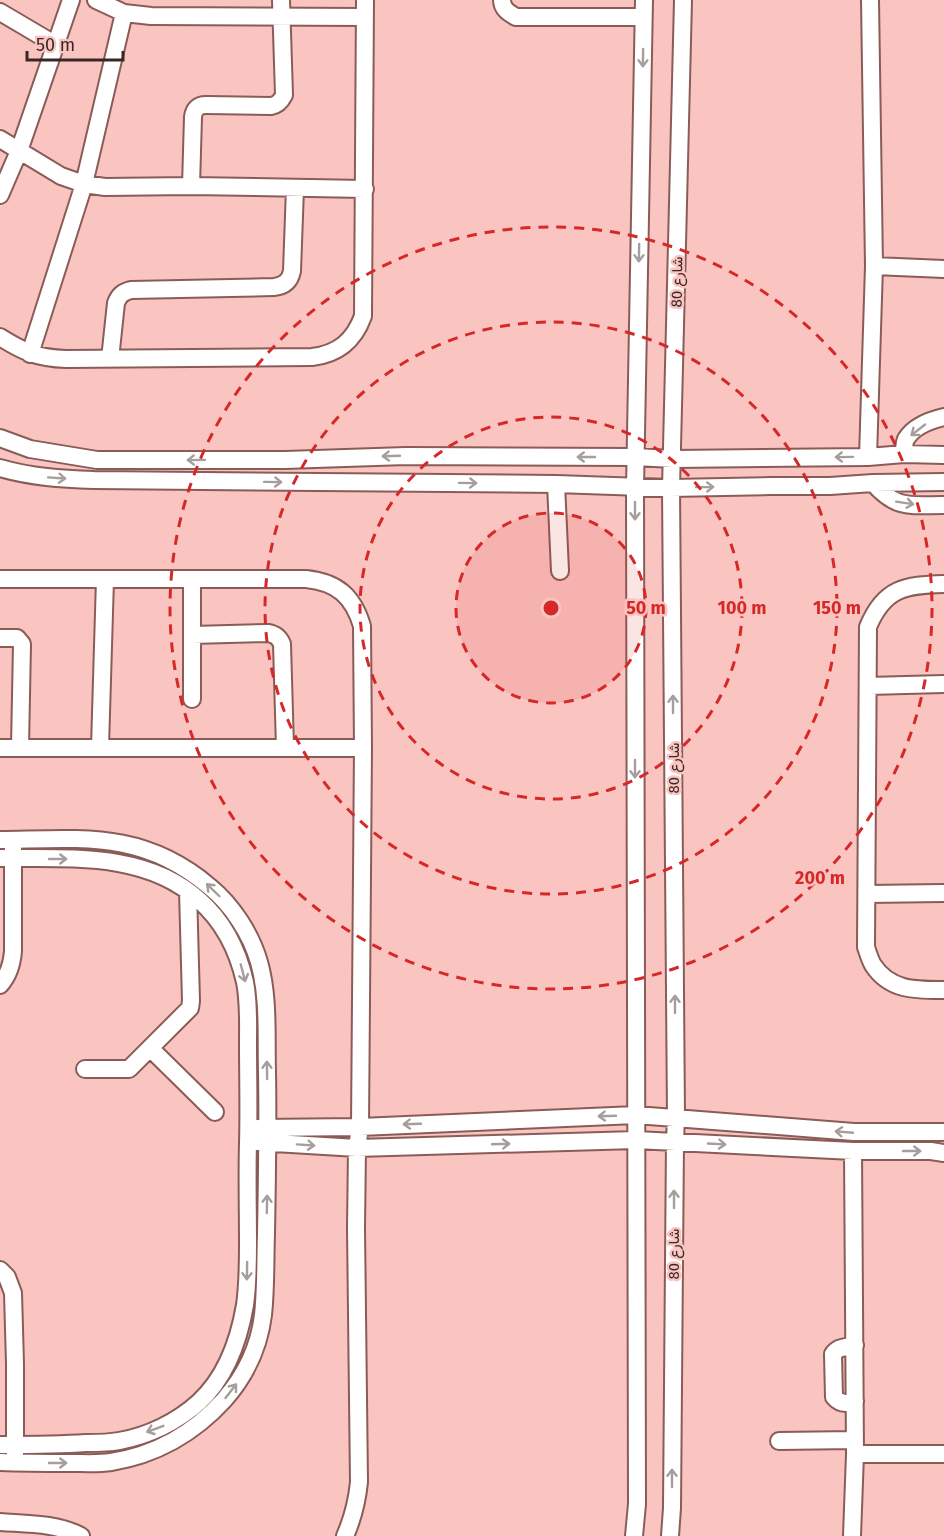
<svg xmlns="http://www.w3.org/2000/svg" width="944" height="1536" viewBox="0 0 944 1536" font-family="'Fira Sans',Vazirmatn,sans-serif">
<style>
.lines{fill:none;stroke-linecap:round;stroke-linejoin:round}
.minor-casing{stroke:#895c58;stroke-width:20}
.minor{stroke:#fff;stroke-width:16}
.oneway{stroke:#a69e9d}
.ring{fill:none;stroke:#d62828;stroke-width:3;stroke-dasharray:10 8}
.labels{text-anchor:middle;stroke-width:5;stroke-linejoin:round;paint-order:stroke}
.street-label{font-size:15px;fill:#3a2725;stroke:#fac5c1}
.centre{fill:#d62828;stroke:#fac5c1;stroke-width:3}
.ring-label{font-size:18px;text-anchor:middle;font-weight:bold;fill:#d62828;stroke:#fac5c1;stroke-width:5;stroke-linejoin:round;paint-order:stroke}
</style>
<rect width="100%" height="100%" fill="#fac5c1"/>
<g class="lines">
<defs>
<path id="minor" d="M96,0L124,13L151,16L365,17
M502,0C502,9 509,13 516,17H641
M0,12L56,45
M0,139L61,176L84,184L105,187L191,186L365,189
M191,186L193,117C194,109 198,105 206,105L271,106C278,105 281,101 284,95L281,0
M0,195L19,151L71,0
M874,266L944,269
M0,337C24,352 37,358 66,359L312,357C338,354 354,341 363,316L365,0
M30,354L84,184L124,13
M110,359L116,303C119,295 123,292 131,290L274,287C284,286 290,281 292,271L295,188
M0,438L30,449L97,460H285L406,456L635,457L673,459L868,457L904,454L944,455
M904,454C904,449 904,443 906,439C914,426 931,420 944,417
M868,457L874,266L870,0
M0,468C31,477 62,479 94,480L556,484L671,488L771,486H830L873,483L944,482
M873,483C897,510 910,505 944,505
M556,484L560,571
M0,579H306C337,582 353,596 362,626L363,748L360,1127L357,1148L356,1228L359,1482C357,1502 353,1518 345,1536
M944,584C905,585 884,588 868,627L866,947C868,953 870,960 873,965C890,991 916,990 944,990
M192,635L268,633C275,634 279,637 282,644L285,748
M0,638H17L22,644L20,747
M868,686L944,684
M192,699V579
M100,747L105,579
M0,748H363
M0,840C82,839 143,830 210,887C232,905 251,934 259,962C269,997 266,1036 267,1072C268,1126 267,1180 266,1234C265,1260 266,1288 263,1315C259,1348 246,1375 224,1400C194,1433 155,1455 111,1462C98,1464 84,1463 71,1463C47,1463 24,1463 0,1462
M0,858C68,859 145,851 199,900C223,921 238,951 245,982C249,1002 248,1023 248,1043C248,1077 249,1110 248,1143C247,1176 248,1210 248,1243C248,1264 248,1284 245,1305C239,1340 226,1377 199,1402C177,1422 148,1436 119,1441C108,1443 96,1443 86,1443C57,1445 29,1445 0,1445
M867,894L944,893
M0,985C9,975 12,964 13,951V847
M151,1049L215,1112
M85,1069H129L190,1008L191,1001L188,891
M258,1128L360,1127L636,1115L854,1132H944
M258,1142L357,1148L636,1140L853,1151H931L944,1153
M0,1270L7,1277L13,1293L15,1364V1454
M855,1345C845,1348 839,1346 833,1354L834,1397C840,1404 847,1404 855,1401
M779,1441L855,1440
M855,1454H944
M0,1522C27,1524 56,1523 81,1536
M634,1536L637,1504L635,488L644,0
M670,1536L672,1508L675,1141L676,1117L671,488L683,0
M852,1536L855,1454L853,1151"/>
</defs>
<use href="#minor" class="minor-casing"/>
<use href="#minor" class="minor"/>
</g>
<defs><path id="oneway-shaft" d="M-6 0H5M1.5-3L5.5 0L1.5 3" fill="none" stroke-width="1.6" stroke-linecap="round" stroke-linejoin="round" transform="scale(1.5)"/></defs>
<g class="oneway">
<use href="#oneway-shaft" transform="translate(643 58) rotate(91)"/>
<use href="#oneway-shaft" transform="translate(639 253) rotate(91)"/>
<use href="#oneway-shaft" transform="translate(918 430) rotate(142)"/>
<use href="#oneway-shaft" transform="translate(391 456) rotate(178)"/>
<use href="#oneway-shaft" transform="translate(586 457) rotate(-180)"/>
<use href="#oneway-shaft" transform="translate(844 457) rotate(179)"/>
<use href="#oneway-shaft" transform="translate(196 460) rotate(179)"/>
<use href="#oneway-shaft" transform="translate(57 478) rotate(4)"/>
<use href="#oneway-shaft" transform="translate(273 482) rotate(1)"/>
<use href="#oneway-shaft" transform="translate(468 483) rotate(1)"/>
<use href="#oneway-shaft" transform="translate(705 487) rotate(-1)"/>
<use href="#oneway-shaft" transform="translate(905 503) rotate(9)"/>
<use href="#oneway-shaft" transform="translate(635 511) rotate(90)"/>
<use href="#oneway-shaft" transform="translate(673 704) rotate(-90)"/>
<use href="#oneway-shaft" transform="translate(635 769) rotate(90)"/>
<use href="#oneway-shaft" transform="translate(58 859)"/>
<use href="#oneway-shaft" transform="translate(213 890) rotate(-136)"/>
<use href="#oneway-shaft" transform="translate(243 973) rotate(75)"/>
<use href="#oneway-shaft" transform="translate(675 1004) rotate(-90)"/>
<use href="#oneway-shaft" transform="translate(267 1070) rotate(-91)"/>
<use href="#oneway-shaft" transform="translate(607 1116) rotate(178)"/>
<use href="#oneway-shaft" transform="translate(412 1124) rotate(178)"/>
<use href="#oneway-shaft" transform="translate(844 1132) rotate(-175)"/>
<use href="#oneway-shaft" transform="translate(501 1144) rotate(-2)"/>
<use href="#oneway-shaft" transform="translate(717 1144) rotate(3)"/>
<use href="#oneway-shaft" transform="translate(306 1145) rotate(4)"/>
<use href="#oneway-shaft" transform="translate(912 1151)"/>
<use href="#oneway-shaft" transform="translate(674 1199) rotate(-90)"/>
<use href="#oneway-shaft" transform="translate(267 1204) rotate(-89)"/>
<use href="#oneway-shaft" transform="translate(247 1271) rotate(91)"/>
<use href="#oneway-shaft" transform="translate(231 1391) rotate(-52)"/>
<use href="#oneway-shaft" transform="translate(155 1429) rotate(159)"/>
<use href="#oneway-shaft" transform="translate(58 1463)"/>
<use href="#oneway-shaft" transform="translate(672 1478) rotate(-90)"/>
</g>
<circle cx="551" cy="608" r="95" fill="#d62828" fill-opacity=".12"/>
<g class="ring">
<circle cx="551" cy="608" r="95"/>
<circle cx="551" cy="608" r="191"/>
<circle cx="551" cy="608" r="286"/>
<circle cx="551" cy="608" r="381"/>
</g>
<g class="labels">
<g class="street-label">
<text transform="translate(677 282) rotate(-89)" y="5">شارع 80</text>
<text transform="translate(674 768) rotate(-90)" y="5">شارع 80</text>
<text transform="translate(674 1254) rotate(-90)" y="5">شارع 80</text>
</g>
</g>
<circle cx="551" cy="608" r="9" class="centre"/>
<g class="ring-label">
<text x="646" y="614">50 m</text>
<text x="742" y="614">100 m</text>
<text x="837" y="614">150 m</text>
<text x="820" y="884">200 m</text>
</g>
<path d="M27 51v9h96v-9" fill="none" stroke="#3a2725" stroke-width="3"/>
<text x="36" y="51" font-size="18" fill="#3a2725" stroke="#fac5c1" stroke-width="4.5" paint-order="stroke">50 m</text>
</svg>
